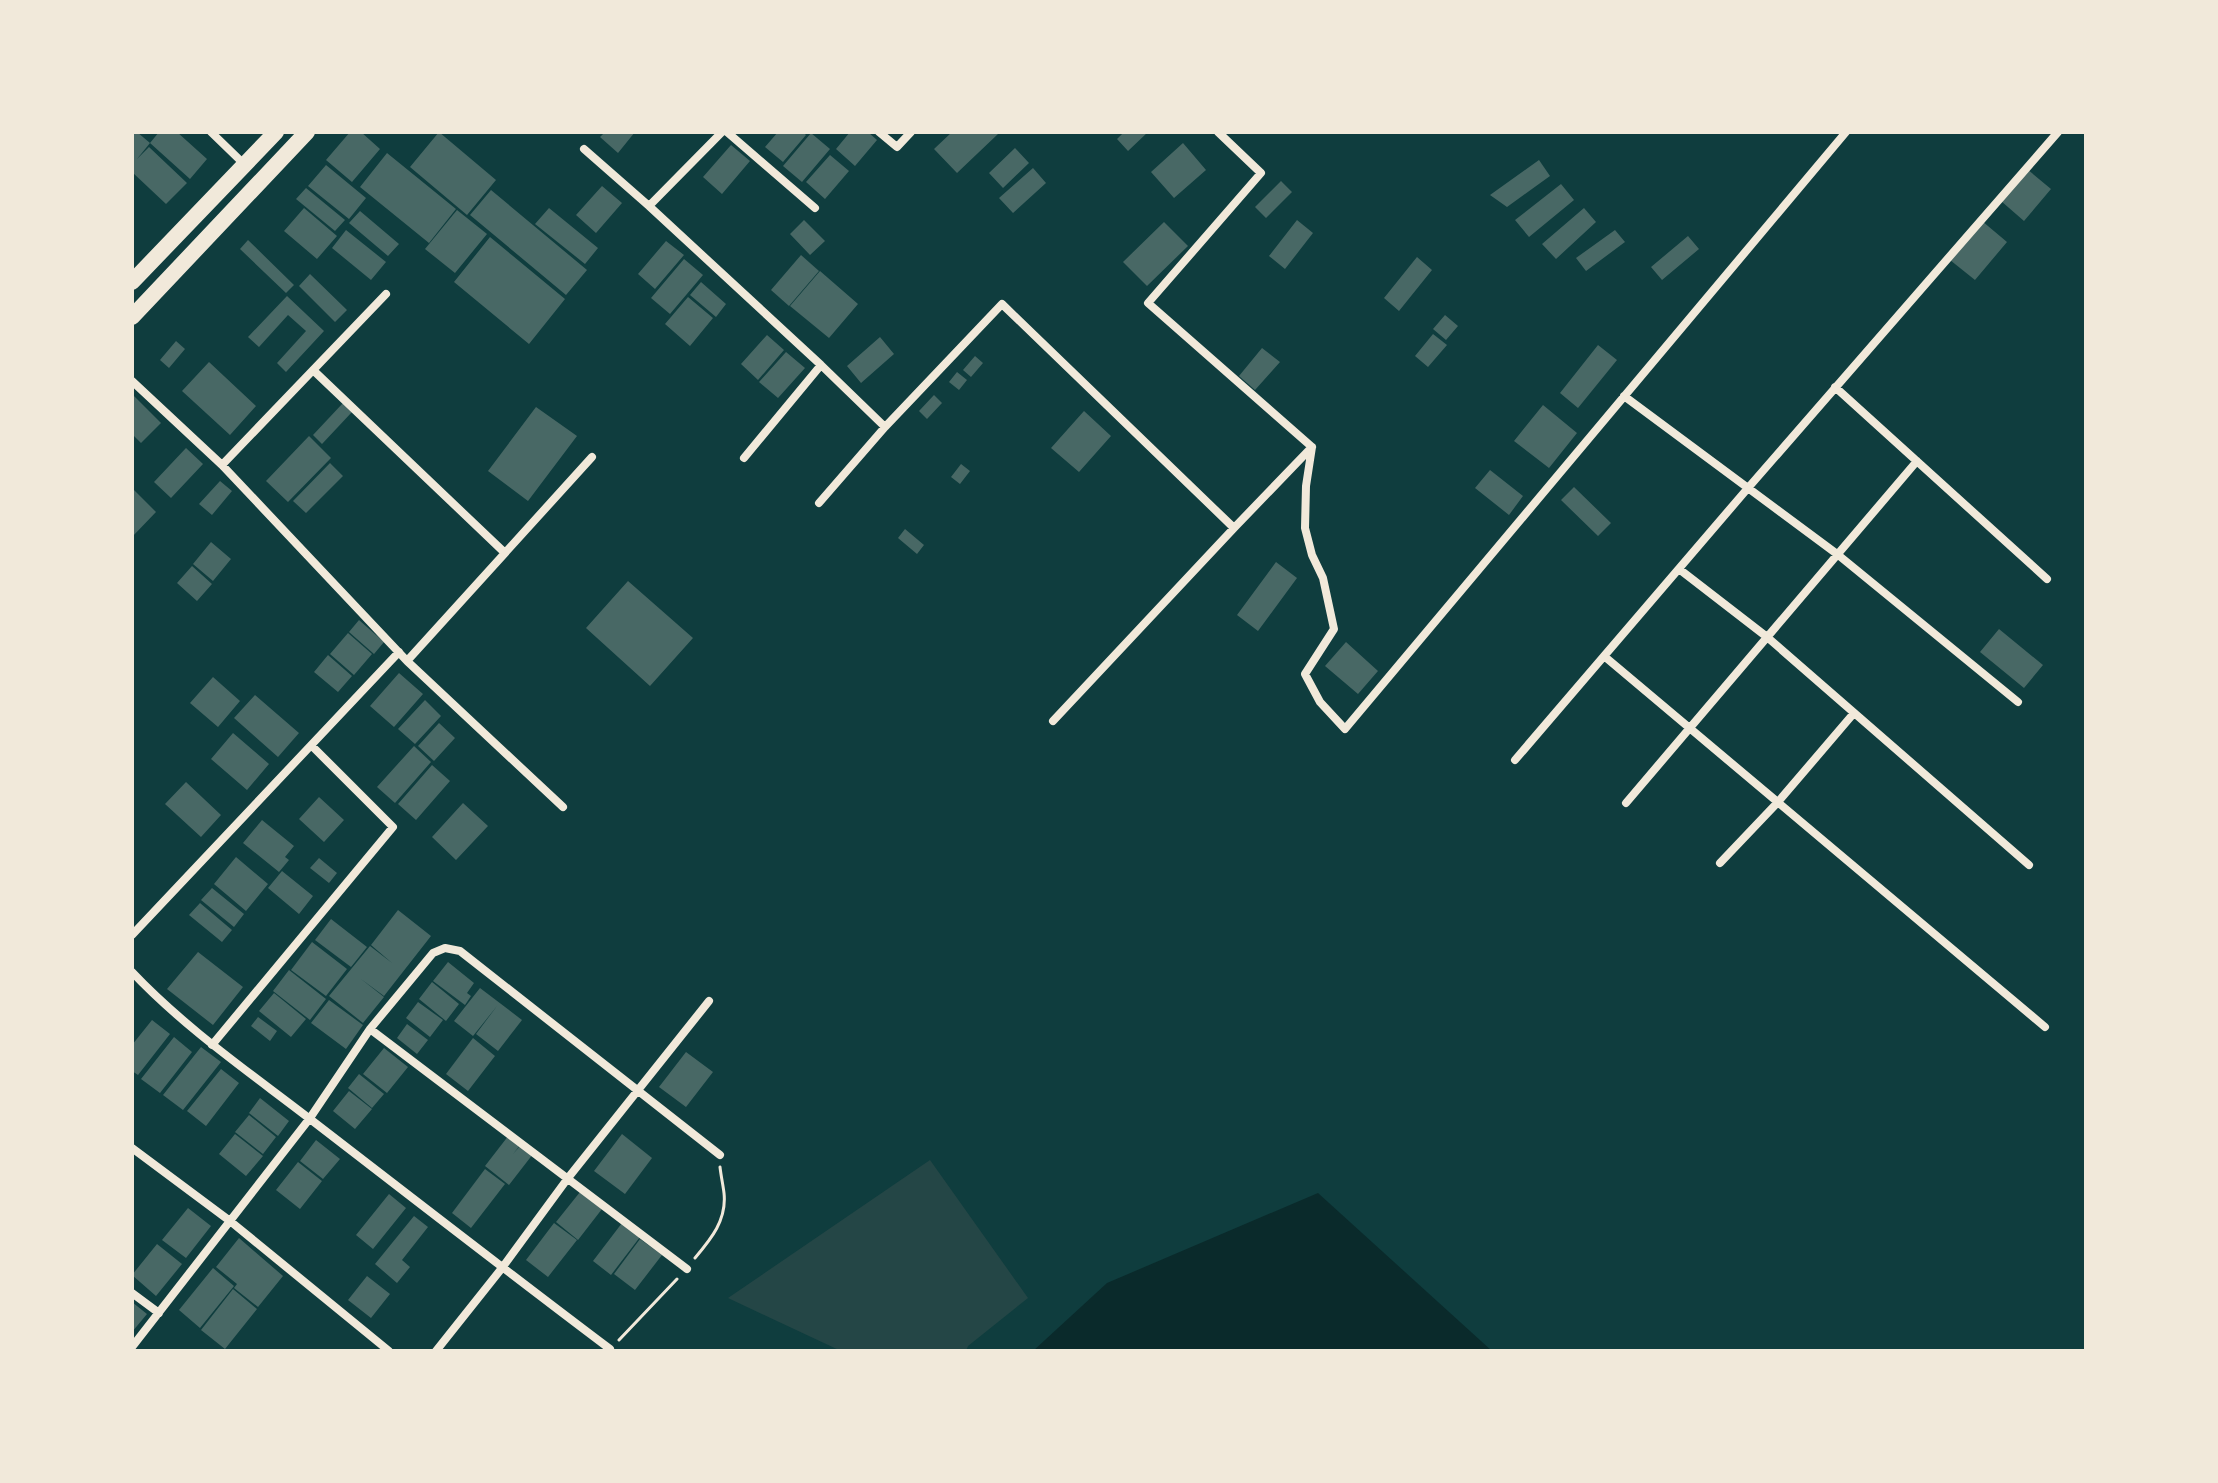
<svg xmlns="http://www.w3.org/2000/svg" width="2218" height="1483" viewBox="0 0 2218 1483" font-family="'IBM Plex Sans',sans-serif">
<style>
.green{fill:#244646}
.water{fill:#0a2a2b}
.building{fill:#486865}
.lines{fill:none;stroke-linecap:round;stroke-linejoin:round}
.path{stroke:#f1e9da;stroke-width:3}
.minor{stroke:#f1e9da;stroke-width:8}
.primary{stroke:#f1e9da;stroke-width:16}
</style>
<rect width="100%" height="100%" fill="#0f3d3e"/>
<path class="green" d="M930,1160L1028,1298L968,1346L966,1351H841L728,1298Z"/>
<path class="water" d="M1318,1193L1492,1351H1033L1107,1283Z"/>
<path class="building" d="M132,132H137L150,143L137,159L149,147L187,183L166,204L132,172Z
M159,132H177L207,159L190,179L150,143Z
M350,132H361L380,149L352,182L326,160Z
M439,132L496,180L467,215L410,167Z
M605,132H635L618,153L600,137Z
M778,132H803L806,135L783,162L765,147Z
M850,132H868L877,140L855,166L836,149Z
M952,132H996L998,134L957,173L934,149Z
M1124,132H1148L1128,151L1117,139Z
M811,133L830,149L802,182L783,166Z
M1183,143L1206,170L1174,198L1151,172Z
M731,145L750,161L722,194L703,177Z
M1015,148L1029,163L1003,188L989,173Z
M387,153L456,209L429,243L360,187Z
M830,155L849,171L825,199L806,182Z
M1539,160L1550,176L1507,207L1490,195Z
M326,165L366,198L349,219L308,186Z
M1033,168L1046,183L1013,213L999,198Z
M2027,169L2051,189L2024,221L2001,201Z
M1281,181L1292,192L1266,218L1255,207Z
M1561,184L1574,200L1529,237L1515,220Z
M602,186L622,203L596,233L576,215Z
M306,188L345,220L335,231L296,199Z
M491,190L587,270L566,295L470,215Z
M304,208L337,236L317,259L284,231Z
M549,208L598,248L585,264L535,224Z
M1584,208L1596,222L1556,259L1542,244Z
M457,210L487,234L455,273L425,249Z
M360,211L399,244L388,256L349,223Z
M804,220L825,241L810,255L790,234Z
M1297,220L1313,233L1285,269L1269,256Z
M1982,221L2007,242L1975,280L1950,260Z
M1164,222L1188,246L1147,286L1123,262Z
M346,230L386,262L371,280L332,248Z
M1615,230L1625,242L1586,271L1576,258Z
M1688,236L1699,249L1662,280L1651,267Z
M490,237L565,299L529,344L454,282Z
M248,240L294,285L286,293L240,249Z
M666,241L684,255L655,289L638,274Z
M801,255L819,271L789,306L771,290Z
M1417,257L1432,270L1399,311L1384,298Z
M684,259L703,275L670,314L651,298Z
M820,271L858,304L829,338L790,306Z
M310,274L347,310L335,322L299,286Z
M701,282L726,304L716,317L690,295Z
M287,296L324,331L286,372L277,363L306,331L288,315L259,347L248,337Z
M688,297L713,318L690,346L665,324Z
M1445,315L1458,326L1446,340L1433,329Z
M1433,334L1447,345L1428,367L1415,356Z
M767,335L784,350L758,380L741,364Z
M880,337L894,354L861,383L847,366Z
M176,341L185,349L169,368L160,360Z
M1598,345L1617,360L1578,408L1560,393Z
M1262,348L1280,362L1255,390L1239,376Z
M786,352L805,368L778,398L759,382Z
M975,356L983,363L971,377L963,370Z
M209,362L256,406L230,435L182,391Z
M957,372L967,380L959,390L949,382Z
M132,394L161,423L141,443L132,434Z
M934,395L942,403L927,419L919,411Z
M343,403L352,412L322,444L313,435Z
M1543,405L1577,433L1549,468L1514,441Z
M536,407L577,436L528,501L488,471Z
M1084,411L1111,436L1079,472L1051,448Z
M309,436L331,458L288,502L266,481Z
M186,448L203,464L171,498L154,482Z
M330,463L343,476L306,513L293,501Z
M961,464L970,471L960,484L951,477Z
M1490,470L1523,496L1509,515L1475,488Z
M220,481L232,491L212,515L199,504Z
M1574,487L1611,523L1598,536L1561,500Z
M132,488L156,512L132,537Z
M905,529L924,545L917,554L898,538Z
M211,542L231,559L213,581L193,564Z
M1276,562L1297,578L1258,631L1237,615Z
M192,566L212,584L197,601L177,583Z
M628,581L693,638L650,686L586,628Z
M359,620L384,642L374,654L349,632Z
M1999,629L2043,665L2024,688L1980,652Z
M348,633L372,654L354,675L330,654Z
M1346,642L1378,671L1358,694L1325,666Z
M328,655L352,676L338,692L314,672Z
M399,673L423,694L394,727L370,706Z
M213,677L240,701L218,727L190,703Z
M255,695L299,733L278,757L234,718Z
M425,700L441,716L415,744L398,729Z
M439,723L455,738L434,761L418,746Z
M233,733L269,764L247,790L211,759Z
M414,746L431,762L395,803L377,787Z
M432,765L450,781L416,820L398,804Z
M186,782L221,815L201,837L165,804Z
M319,797L344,820L324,842L299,819Z
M463,803L488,826L456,860L432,837Z
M262,820L294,846L285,857L289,860L279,872L243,843Z
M236,857L268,884L246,911L214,884Z
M319,858L337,873L329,883L310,868Z
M282,871L313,896L299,914L268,888Z
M212,888L244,914L234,927L201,900Z
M200,903L232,930L222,942L189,915Z
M398,910L431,936L384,996L361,979L384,997L363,1023L329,996L370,946L392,963L371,945Z
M331,919L367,947L351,967L315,940Z
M312,942L347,969L326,996L291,970Z
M198,952L243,987L213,1025L167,989Z
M448,962L474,983L467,993L471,996L465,1005L433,981Z
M289,970L326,999L310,1020L273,991Z
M432,982L459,1004L446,1021L419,999Z
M480,988L522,1020L498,1051L476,1034L497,1006L473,1036L454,1021Z
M274,993L306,1019L291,1037L259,1011Z
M329,1000L363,1025L346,1049L311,1023Z
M418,1002L443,1020L430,1037L406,1018Z
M258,1017L277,1031L270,1041L251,1026Z
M152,1020L170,1034L138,1075L132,1071V1045Z
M407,1024L428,1040L417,1054L397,1038Z
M174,1037L192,1052L160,1093L141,1079Z
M473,1038L495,1056L468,1091L446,1074Z
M201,1047L221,1062L183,1110L163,1095Z
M384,1048L408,1067L387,1093L363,1074Z
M686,1052L713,1072L686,1107L659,1087Z
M221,1069L239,1083L206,1126L187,1111Z
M359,1074L384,1094L372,1108L348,1088Z
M349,1091L372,1109L355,1129L333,1111Z
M260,1098L289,1121L278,1136L249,1113Z
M249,1115L276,1137L263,1154L235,1132Z
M235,1134L263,1156L246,1176L219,1154Z
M622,1134L652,1158L625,1194L594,1171Z
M509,1135L521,1144L513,1154L521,1145L533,1154L509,1185L485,1166Z
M316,1140L340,1159L323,1179L300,1161Z
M298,1162L322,1181L300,1209L276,1190Z
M485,1169L505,1184L471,1228L452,1213Z
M580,1192L602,1209L578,1240L556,1222Z
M389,1194L406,1208L373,1249L356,1235Z
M188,1208L211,1226L186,1258L162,1240Z
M414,1216L428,1227L402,1260L410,1267L397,1283L375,1264Z
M554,1223L577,1240L548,1277L526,1260Z
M622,1223L640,1237L611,1275L593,1261Z
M239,1238L283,1276L258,1307L234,1288L237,1284L216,1267Z
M640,1239L662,1255L635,1290L614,1274Z
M157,1244L182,1264L156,1296L132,1275Z
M213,1268L234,1286L200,1328L179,1310Z
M367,1276L390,1294L371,1318L348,1300Z
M233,1289L257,1309L225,1349L201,1330Z
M132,1302L147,1314L132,1332Z"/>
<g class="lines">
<path class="path" d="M695,1258C711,1239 727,1220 724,1193C723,1185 721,1176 720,1167
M619,1340L677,1279"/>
<path class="minor" d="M211,132L245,165
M722,132L649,206L821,365L885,427L819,503
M727,132L815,208
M879,132L897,147L911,132
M1218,132L1261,173L1148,303L1312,447L1234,528
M584,149L649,206
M386,294L222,465L407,661L563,807
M313,370L505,553
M132,381L222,465
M1835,387L2047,579
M1624,396L1837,554L2018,702
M885,427L1002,304L1234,528L1053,721
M1312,447L1306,486L1305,528L1312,555L1323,578L1334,629L1305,674L1320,702L1345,729L1846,132
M744,458L821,365
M1679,569L1767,637L2029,865
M1604,656L2045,1027
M407,661L592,457
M1515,760L1748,488L2058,132
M1626,803L1917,461
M1720,863L1778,802L1854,713
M132,935L399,652
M132,972C185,1028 249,1072 310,1119C410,1196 509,1273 610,1349
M370,1029L687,1269
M212,1045L393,827L312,746
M132,1148L230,1221L389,1351
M132,1293L159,1313
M132,1347L310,1118L370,1029L433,953L445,948L460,951L720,1155
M436,1351L502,1268L568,1178L709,1001"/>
<path class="primary" d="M132,282L276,132
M132,317L307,132"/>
</g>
<rect width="2218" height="1483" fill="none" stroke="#f1e9da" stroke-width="268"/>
</svg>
